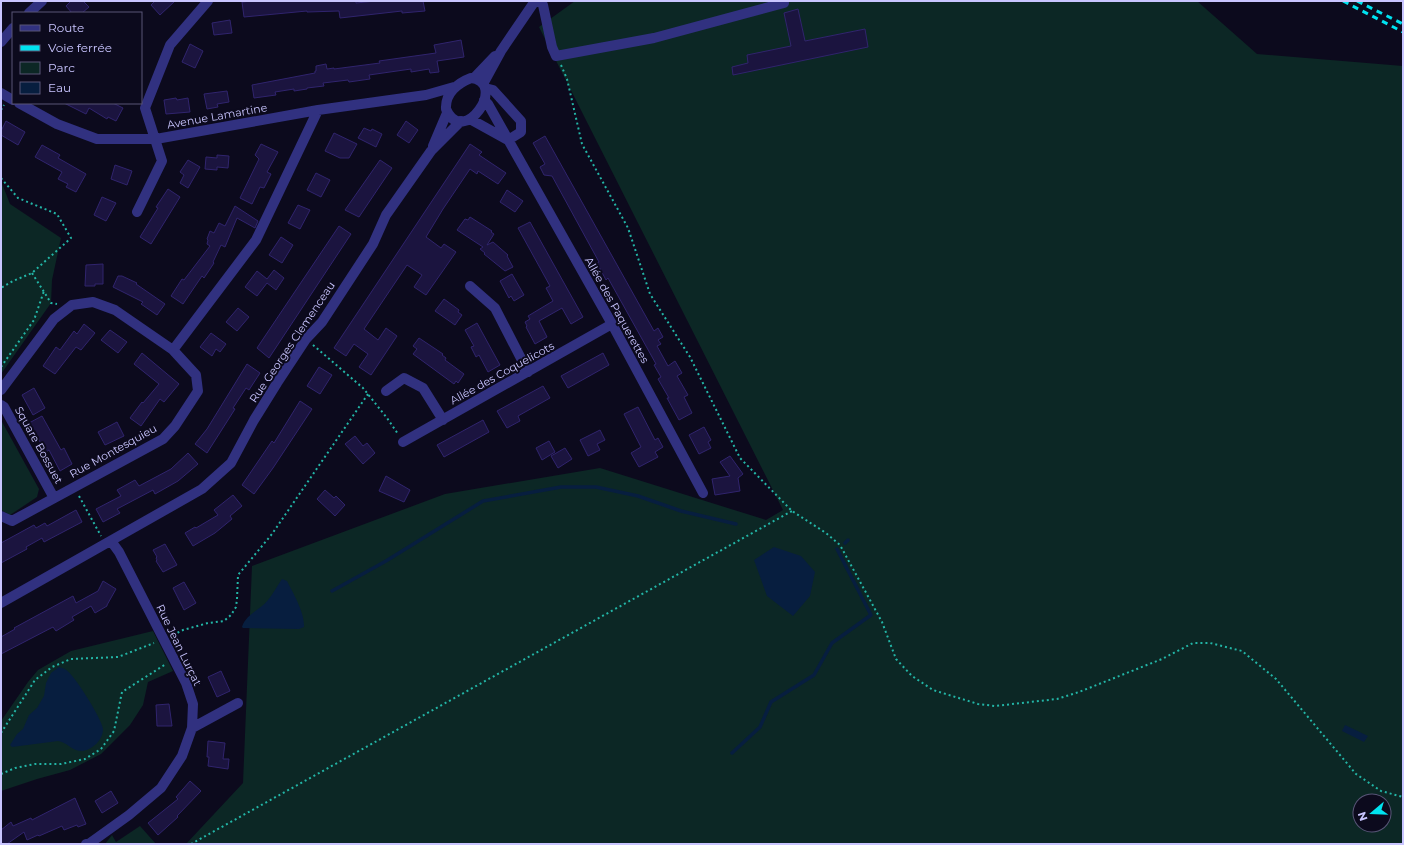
<svg xmlns="http://www.w3.org/2000/svg" width="1404" height="845" viewBox="0 0 1404 845" font-family="Montserrat,sans-serif">
<style>
.green{fill:#0c2725;fill-rule:evenodd}
.water{fill:#071e3f}
.lines{fill:none;stroke-linecap:round;stroke-linejoin:round}
.stream{stroke:#071e3f;stroke-width:3.5}
.building{fill:#1b143f;stroke:#30246d}
.path{stroke:#23b5a6;stroke-width:2;stroke-dasharray:2 3;stroke-linecap:butt}
.minor{stroke:#313180;stroke-width:10}
.rail{stroke:#00e3f0;stroke-width:3;stroke-dasharray:6 5;stroke-linecap:butt}
.labels{text-anchor:middle;stroke-width:4;stroke-linejoin:round;paint-order:stroke}
.street-label{font-size:11px;fill:#c9c5ff;stroke:#0c0a1d}
</style>
<rect width="100%" height="100%" fill="#0c0a1d"/>
<path class="green" d="M575,1H1197L1257,54L1403,66V844H186L243,783L252,566L445,494L600,468L766,520L783,510L539,27ZM1360,801H1384V825H1360Z
M1,181L10,204L61,238L52,280L51,303L1,374Z
M1,420L39,489L37,497L10,515L1,510Z
M153,631L173,671L148,682L143,705L130,725L101,754L70,770L37,779L1,791V721L28,682L38,670L71,651Z
M140,826L156,844H105L112,835L116,842Z"/>
<path class="water" d="M774,547L801,556L815,572L810,596L793,616L767,596L754,560Z
M282,579L287,581C293,593 305,613 304,627L299,629L243,628L242,627C246,614 260,610 268,600C273,594 277,586 282,579Z
M59,667C61,668 63,668 65,669C74,674 102,719 103,729C103,740 93,749 83,751C73,752 67,742 58,741L12,747L10,745L17,734L23,729L29,715L37,708L44,696L46,683L51,673Z
M1345,725L1368,736L1364,742L1342,731Z"/>
<g class="lines">
<path class="stream" d="M845,543L848,540
M332,591L386,561L483,501L561,487H596L638,496L681,511L736,524
M732,753L760,727L771,702L814,675L832,643L871,615L837,549"/>
</g>
<path class="building" d="M71,1H83L89,7L82,13H72L66,6Z
M155,1H175L160,15L151,5Z
M252,1H356V3L376,1H423L425,11L402,13V11L340,18L339,11L307,12V11L244,17L242,2Z
M798,9L805,41L865,29L868,47L733,75L732,67L748,63L747,55L791,46L784,13Z
M230,20L232,33L214,35L212,23Z
M461,40L464,57L437,61L439,72L430,73L429,69L411,72V69L369,75L370,79L349,82L348,80L323,83L324,86L307,88V89L294,91V89L275,92L276,95L254,98L252,85L315,73V71H316V66L326,64L327,69L334,68V69L380,63L379,61L436,53L434,45Z
M190,44L203,51L195,68L182,62Z
M227,91L229,102L217,104L218,107L207,109L204,94Z
M176,98L177,100L188,98L190,112L166,114L164,100Z
M64,103H113L123,108L116,121L108,117L107,119L89,108L86,114Z
M6,121L25,132L18,145L1,135V131Z
M406,121L418,130L409,143L397,135Z
M364,128L371,131L372,129L382,134L376,147L358,138Z
M334,133L357,144L349,158H340L325,151Z
M545,136L654,331L658,328L663,337L658,340L661,344L657,346L668,366L675,361L682,373L677,376L688,395L684,397L692,413L679,420L667,398H669L658,379L661,377L654,365L656,364L608,278L606,280L597,263L599,262L552,176L544,175L540,167L545,164L533,143Z
M261,144L278,152L267,172L271,174L264,188L260,187L252,204L240,198L259,159L255,155Z
M470,144L482,152L479,155L506,173L498,184L478,171L477,174L470,169L443,209L426,237L441,248L444,244L456,252L426,295L414,287L422,275L407,265L364,329L378,340L386,328L397,336L371,375L359,367L368,354L354,344L346,356L334,348Z
M42,145L60,155L58,158L86,174L76,192L66,187L68,184L58,179L62,172L35,157Z
M217,155L229,156L228,168L217,167V170L205,169L206,157L217,158Z
M188,160L200,167L188,188L180,183L184,175L180,172Z
M380,160L392,168L359,217L345,210Z
M115,165L132,171L127,185L111,179Z
M316,173L330,180L321,197L307,190Z
M168,189L180,197L151,244L140,237L158,208L156,207Z
M507,190L523,201L515,212L500,202Z
M102,197L116,203L106,221L94,215Z
M298,205L310,210L300,229L288,223Z
M235,206L258,221L255,228L237,218L225,247L221,245L213,262L214,263L204,278L202,276L183,304L171,296L182,279L184,280L210,246L207,244L208,240L207,239L210,231L214,233L219,223L225,226Z
M470,217L492,231L491,232L494,234L487,245L493,242L508,255L507,256L513,267L505,271L484,254L485,253L480,249L483,247L457,230L465,219L468,220Z
M530,222L583,317L571,324L562,308L539,321L547,337L535,344L526,327L527,326L525,322L530,319L528,316L553,301L546,288L550,286L518,228Z
M339,226L351,234L269,358L257,348Z
M281,237L293,245L282,263L269,255Z
M103,264V284H95V286H85L86,265Z
M274,270L284,278L276,290L267,283L257,296L245,287L257,271L267,279Z
M512,274L524,295L514,301L511,296L509,298L500,281Z
M118,276H122L137,283L136,284L165,304L157,315L141,304L143,302L113,287Z
M444,299L459,310L458,312L462,315L455,325L435,311Z
M238,308L249,317L237,331L226,322Z
M477,323L500,365L488,372L479,355L476,357L471,347L474,346L465,330Z
M84,324L95,333L81,350L76,347L55,374L43,366L56,347L60,350L74,331L77,334Z
M110,330L127,342L118,353L101,340Z
M211,333L226,344L220,352L216,349L212,356L200,347Z
M419,338L443,354L442,355L446,358L445,360L464,374L458,383L456,381L454,384L413,354L417,349L413,346Z
M142,353L179,384L164,402L160,399L141,426L130,418L142,402L143,403L159,384L134,364Z
M603,353L609,365L568,388L561,376Z
M247,364L260,373L249,390L246,388L233,408L235,409L207,453L195,444L207,429Z
M319,367L332,375L320,394L307,386Z
M543,386L550,398L518,416L520,421L507,428L497,411Z
M34,388L45,408L33,415L22,395Z
M300,401L312,409L273,468L254,494L242,485L272,441L274,443Z
M638,407L655,440L658,438L663,447L655,452L658,457L639,467L631,453L641,447L624,414Z
M42,416L61,450L64,448L72,464L60,471L49,450L46,452L29,423Z
M483,420L489,432L444,457L437,445Z
M117,422L124,436L105,445L98,432Z
M704,427L711,440L708,442L711,448L699,454L689,435Z
M600,430L605,440L597,444L600,450L588,456L580,440Z
M355,436L363,446L367,443L375,453L363,464L345,444Z
M549,441L555,452L542,460L536,448Z
M565,448L572,459L558,468L551,456Z
M188,453L198,464L178,481L155,494L153,490L117,509L120,513L103,522L96,509L121,496L117,490L135,480L139,486L171,469Z
M730,456L743,474L738,478L740,491L715,495L712,479L730,476L720,462Z
M386,476L410,490L404,502L379,491Z
M325,490L334,498L336,496L345,505L335,516L317,499Z
M233,495L242,506L230,516L232,519L215,533L193,546L185,533L195,527L196,528L218,515L214,510Z
M76,510L82,522L44,542L42,538L26,547L27,549L1,563V543L34,525L36,528L45,523L47,526Z
M165,544L177,565L163,572L156,561L157,560L156,558L157,557L153,550Z
M103,581L116,589L107,605V606L95,613L91,606L72,617L74,620L56,631L53,627L1,654V637L15,629L14,628L73,596L76,603L98,591Z
M184,582L196,603L184,610L173,588Z
M221,671L230,691L217,697L208,677Z
M169,704L172,726H157L156,705Z
M208,741L225,743L223,759H229L228,769L208,766L209,757H207Z
M190,781L201,791L177,816L178,817L158,835L148,823L178,799L176,797Z
M111,791L118,803L102,813L95,801Z
M75,798L86,824L78,827L77,825L64,830L62,826L39,836L38,835L27,840L24,832L7,844H1V830L11,822L13,826L31,818L32,820Z"/>
<g class="lines">
<path class="path" d="M561,65L567,79L582,144L628,228L650,294L690,357L740,458L792,511L826,533L840,545L882,622L896,659L912,676L933,690L978,704L995,706L1057,699L1079,692L1162,659L1193,643H1210L1242,651L1276,679L1356,774L1381,791L1403,797
M1,110L4,105
M1,178L18,198L57,214L71,238L32,273L13,281L1,288
M32,273L51,303L57,304
M313,345L363,388L387,418L398,434
M1,367L34,320L44,291
M79,496L101,536
M173,635L183,630L208,623L224,621L231,615L236,607L237,599L238,575L272,534L368,394
M1,733L35,680L52,667L71,659L118,657L154,643
M1,774L15,768L35,764H61L85,759L101,749L114,731L122,692L166,664
M191,844L792,511"/>
<path class="minor" d="M540,1L543,5L552,47L556,56L654,38L784,3
M29,13L42,1
M1,42L13,28
M471,78C509,82 463,149 446,109C445,93 458,83 471,78Z
M474,78L495,56
M483,84L501,51L535,1
M485,88L493,90L521,121V132L508,140
M1,93L13,100
M484,100L488,104L612,324L703,493
M19,103L57,124L97,139H156L318,110L426,95L454,87
M470,119L508,140
M433,146L447,113
M137,212L162,161L145,108L170,45L208,1
M470,286L495,308L528,372
M1,390L54,319L72,305L93,302L115,310L173,350L256,240L318,110
M386,391L404,378L423,388L443,420
M1,405L4,407L54,498
M403,442L612,324
M1,516L12,521L163,439L175,426L198,391L196,375L173,350
M1,603L202,489L231,463L254,420L277,383L306,339L322,322L373,244L386,215L431,151L461,121
M192,728L238,703
M86,844L90,843L129,815L161,788L182,756L192,728L193,704L186,683L119,552L111,541"/>
<path class="rail" d="M1343,1L1403,32
M1357,1L1403,24"/>
</g>
<g class="labels">
<g class="street-label">
<text transform="translate(217 116) rotate(-10)" y="4">Avenue Lamartine</text>
<text transform="translate(617 310) rotate(61)" y="4">Allée des Paquerettes</text>
<text transform="translate(292 342) rotate(-56)" y="4">Rue Georges Clemenceau</text>
<text transform="translate(502 373) rotate(-29)" y="4">Allée des Coquelicots</text>
<text transform="translate(39 445) rotate(61)" y="4">Square Bossuet</text>
<text transform="translate(113 451) rotate(-29)" y="4">Rue Montesquieu</text>
<text transform="translate(179 645) rotate(64)" y="4">Rue Jean Lurçat</text>
</g>
</g>
<rect width="1404" height="845" fill="none" stroke="#c9c5ff" stroke-width="4"/>
<rect x="12" y="12" width="130" height="92" fill="#0c0a1d" stroke="#585577"/>
<rect x="20" y="25" width="20" height="6" fill="#313180" stroke="#585577"/>
<text x="48" y="32" font-size="12" fill="#c9c5ff">Route</text>
<rect x="20" y="45" width="20" height="6" fill="#00e3f0" stroke="#585577"/>
<text x="48" y="52" font-size="12" fill="#c9c5ff">Voie ferrée</text>
<rect x="20" y="62" width="20" height="12" fill="#0c2725" stroke="#585577"/>
<text x="48" y="72" font-size="12" fill="#c9c5ff">Parc</text>
<rect x="20" y="82" width="20" height="12" fill="#071e3f" stroke="#585577"/>
<text x="48" y="92" font-size="12" fill="#c9c5ff">Eau</text>
<g transform="translate(1372 813) rotate(251)"><circle r="19" fill="#0c0a1d" stroke="#585577"/>
<path d="M0-3L7 15L0 10L-7 15Z" fill="#00e3f0"/>
<text y="-6" font-size="11" font-weight="bold" text-anchor="middle" fill="#c9c5ff">N</text>
</g>
</svg>
